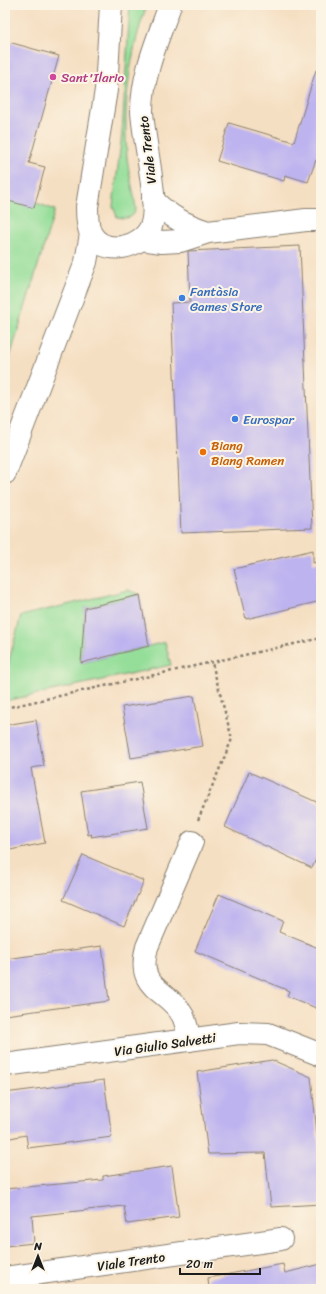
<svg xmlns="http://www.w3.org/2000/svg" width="326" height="1294" viewBox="0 0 326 1294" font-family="Sriracha,sans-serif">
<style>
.green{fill:#95de9a;stroke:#587d5b}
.building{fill:#bdb3ef}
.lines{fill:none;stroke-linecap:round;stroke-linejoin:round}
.street-casing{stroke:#887e6f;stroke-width:24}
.primary-casing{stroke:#887e6f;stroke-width:24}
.path{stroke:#887e6f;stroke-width:2.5;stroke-dasharray:3 3;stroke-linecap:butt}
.street{stroke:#fff;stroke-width:22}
.primary{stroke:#fff;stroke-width:22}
.hotel-dot{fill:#d1479c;stroke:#fcf5e5;stroke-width:1.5}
.shop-dot{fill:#3f7fe0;stroke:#fcf5e5;stroke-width:1.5}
.food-dot{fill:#e8710a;stroke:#fcf5e5;stroke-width:1.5}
.labels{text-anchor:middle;stroke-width:4;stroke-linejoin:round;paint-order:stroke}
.hotel-label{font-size:13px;fill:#b23c85;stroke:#fcf5e5;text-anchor:start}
.street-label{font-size:13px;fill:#1c1c1c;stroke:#fcf5e5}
.shop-label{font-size:13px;fill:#366cbe;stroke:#fcf5e5;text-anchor:start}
.food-label{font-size:13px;fill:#c56008;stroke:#fcf5e5;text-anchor:start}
</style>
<rect width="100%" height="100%" fill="#fcf5e5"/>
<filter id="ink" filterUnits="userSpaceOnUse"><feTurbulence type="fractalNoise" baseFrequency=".025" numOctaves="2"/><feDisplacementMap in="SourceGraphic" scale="8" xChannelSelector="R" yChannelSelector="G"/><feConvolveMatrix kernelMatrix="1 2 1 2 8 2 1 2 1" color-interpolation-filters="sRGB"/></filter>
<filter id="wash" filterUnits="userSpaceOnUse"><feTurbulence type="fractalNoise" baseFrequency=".012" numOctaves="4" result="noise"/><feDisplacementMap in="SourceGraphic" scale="16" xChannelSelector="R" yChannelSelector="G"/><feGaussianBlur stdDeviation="0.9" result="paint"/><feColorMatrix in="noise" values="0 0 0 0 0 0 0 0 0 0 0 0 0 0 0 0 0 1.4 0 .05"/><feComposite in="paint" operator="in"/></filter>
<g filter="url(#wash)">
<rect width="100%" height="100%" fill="#f5dfc2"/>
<path class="green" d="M130,5H147C129,53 123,107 127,158C129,175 134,192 136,209C133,219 127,219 117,217L113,206L122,134Z
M5,191L55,210L5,373Z
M128,590L140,595L85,608L81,663L165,642L171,665L5,701V675L21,616Z"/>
<g id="blocks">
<path class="building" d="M5,41L59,56L29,163L45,167L34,208L5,200Z
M316,70L321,71V161L316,160L308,182L285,175L284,181L217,161L229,123L294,142Z
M300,246L312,528L181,533L171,303L190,302L188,251Z
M313,550V563L321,561V601L246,619L234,569Z
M140,595L149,646L81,663L85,608Z
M194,696L203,746L131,758L122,707Z
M36,720L44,766L31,768L45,843L5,851V725Z
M249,772L321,804V848L312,868L225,827Z
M140,782L148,828L91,837L92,834L88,835L81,791Z
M83,855L144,881L124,926L63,900Z
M219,894L283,921L279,932L321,949V1010L287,996L289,991L195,951Z
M102,946L109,1001L5,1015V959Z
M272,1060L311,1077L321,1170V1204L271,1207L265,1153L208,1154L197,1072Z
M104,1080L112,1137L28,1148L26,1135L5,1139V1093Z
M172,1166L179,1217L127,1224L124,1206L32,1216L34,1243L5,1246V1189L103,1180V1176Z
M283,1264L285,1273L321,1264V1289H209L208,1278Z"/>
</g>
</g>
<g filter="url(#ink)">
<use href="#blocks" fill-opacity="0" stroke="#887e6f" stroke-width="1"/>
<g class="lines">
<defs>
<path id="street" d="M153,200C170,217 186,225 208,232
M141,239L162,242L180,241L208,232L306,220H321
M190,1040C188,1032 186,1023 183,1016C168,988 135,991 147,947L192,842
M5,1065L239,1033L268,1034L321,1055
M5,1278L281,1239"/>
<path id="primary" d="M111,5L106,90L87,207C87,215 87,226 91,234C104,257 143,248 151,226C160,205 143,138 142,111C142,74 158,39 170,5
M5,473L86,262L91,234"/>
</defs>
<use href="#street" class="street-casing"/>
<use href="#primary" class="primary-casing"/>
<path class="path" d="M5,708L321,638
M198,820L232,739L212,663"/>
<use href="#street" class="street"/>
<use href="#primary" class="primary"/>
</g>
</g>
<circle class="hotel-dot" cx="53" cy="77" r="4"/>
<g class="shop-dot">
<circle cx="182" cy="298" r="4"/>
<circle cx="235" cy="419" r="4"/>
</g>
<circle class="food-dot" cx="203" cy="452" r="4"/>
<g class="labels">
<g class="hotel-label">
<text x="61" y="82">Sant'Ilario</text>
</g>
<g class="street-label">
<text transform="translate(147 150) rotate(-97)" y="5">Viale Trento</text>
<text transform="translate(165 1044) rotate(-8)" y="5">Via Giulio Salvetti</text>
<text transform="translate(131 1261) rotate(-8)" y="5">Viale Trento</text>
</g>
<g class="shop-label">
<text x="190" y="296">Fantàsia<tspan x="190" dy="15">Games Store</tspan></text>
<text x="243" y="424">Eurospar</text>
</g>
<g class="food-label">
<text x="211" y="450">Biang<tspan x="211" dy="15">Biang Ramen</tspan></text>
</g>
</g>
<rect width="326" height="1294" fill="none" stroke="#fcf5e5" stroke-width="20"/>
<g transform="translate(38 1256)" stroke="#fcf5e5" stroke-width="3" paint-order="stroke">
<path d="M0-3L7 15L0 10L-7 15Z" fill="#1c1c1c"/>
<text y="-6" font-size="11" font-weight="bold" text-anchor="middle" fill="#1c1c1c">N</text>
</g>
<path d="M180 1268v6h80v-6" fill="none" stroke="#1c1c1c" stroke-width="2"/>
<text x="186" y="1268" font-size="12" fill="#1c1c1c" stroke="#fcf5e5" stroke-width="3" paint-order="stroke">20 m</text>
</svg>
